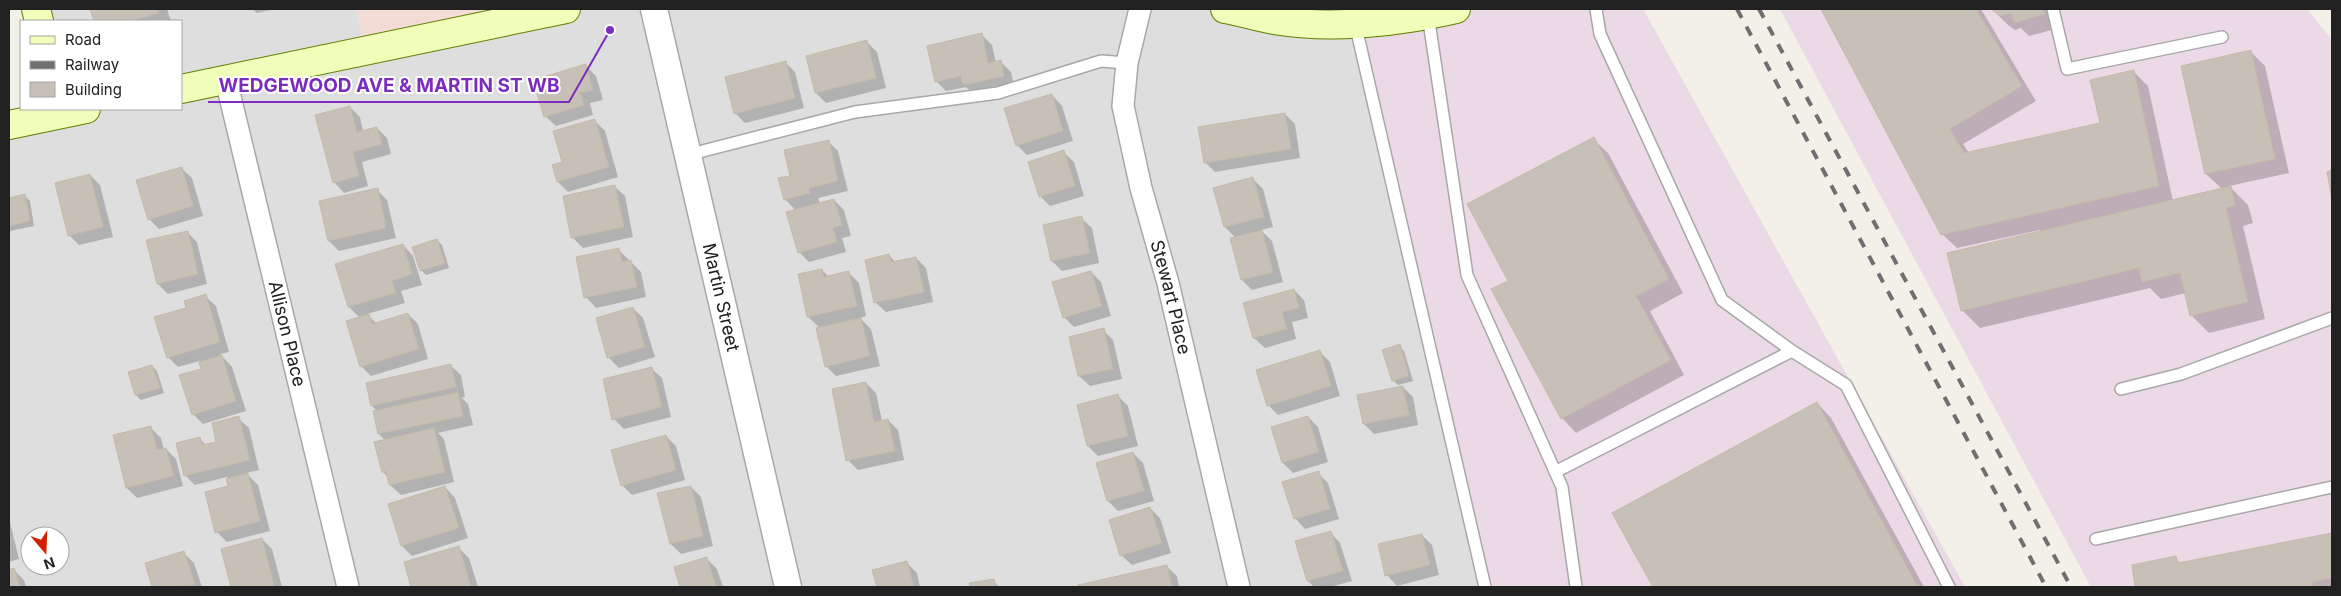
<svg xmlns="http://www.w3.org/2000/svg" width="2341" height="596" viewBox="0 0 2341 596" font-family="Inter,sans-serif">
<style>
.residential{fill:#dfdede;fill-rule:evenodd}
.commercial{fill:#f3dcd6}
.industrial{fill:#ebd9e5}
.shadow{fill:#0003}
.building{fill:#c7c0b6;stroke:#c5b9a8}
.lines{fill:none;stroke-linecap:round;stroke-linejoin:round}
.service-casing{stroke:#a8a8a8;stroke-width:14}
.minor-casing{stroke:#a8a8a8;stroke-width:24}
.tertiary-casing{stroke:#a8a8a8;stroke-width:29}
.secondary-casing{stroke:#5f8000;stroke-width:30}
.service{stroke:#fff;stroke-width:11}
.minor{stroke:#fff;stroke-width:21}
.tertiary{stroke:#fff;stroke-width:26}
.secondary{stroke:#f0feb9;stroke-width:28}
.rail{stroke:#6f6f6f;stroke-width:4;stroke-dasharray:10 10;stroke-linecap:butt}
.labels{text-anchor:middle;stroke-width:4;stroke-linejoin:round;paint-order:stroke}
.street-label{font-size:18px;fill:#212121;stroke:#fff}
.leader{fill:none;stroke:#7b2cbf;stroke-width:2}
.callout-dot{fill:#7b2cbf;stroke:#fff;stroke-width:2}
.callout-label{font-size:19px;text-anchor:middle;font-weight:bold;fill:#7b2cbf;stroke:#fff;stroke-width:4;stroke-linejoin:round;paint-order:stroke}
</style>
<rect width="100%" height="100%" fill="#f2f0e7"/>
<path class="residential" d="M36,9H356L365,50L566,9H1225L1355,23L1485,587H9V125L57,109H181V21H39ZM30,536H60V566H30Z"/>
<path class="commercial" d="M356,9H511L365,51Z"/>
<path class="industrial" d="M1456,9H1643L1965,587H1485L1355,23Z
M1780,9H2307L2332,40V587H2091Z"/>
<path class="shadow" d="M92,9H167L171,21H95Z
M252,9H275L257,13Z
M1822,9H1981L2036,101L1963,144L1969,153L2101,124L2133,71L2148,86L2173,201L2222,189L2206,174L2250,51L2265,66L2289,173L2229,186L2248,205L2253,223L2243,226L2265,319L2209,333L2191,315L2186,293L2161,299L2150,288L1980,328L1962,310L2041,232L2040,230L1957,248L1942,234Z
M1992,9H2053L2059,28L2029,36L2021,28L2015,30L2008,25Z
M982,35L992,45L996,63L1001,62L1011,72L1014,86L974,95L966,87L946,91L936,81Z
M867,42L877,52L886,88L826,103L816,93Z
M785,62L795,72L804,108L745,123L735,113Z
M586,66L596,76L603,100L590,103L593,115L556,126L545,116Z
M1052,95L1062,106L1073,141L1027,155L1017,145Z
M350,107L360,117L363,131L377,128L387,138L391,154L362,162L368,186L344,193L334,182Z
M1285,114L1295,124L1300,158L1215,172L1205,162Z
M595,121L605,131L618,177L568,192L558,182L554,166L564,163Z
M1593,139L1608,153L1683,293L1650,311L1684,375L1576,433L1562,418L1510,281Z
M828,141L838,151L848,191L818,198L820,204L834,200L844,210L851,236L842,238L846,252L809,262L799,252L796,211L785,199L792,177Z
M1063,152L1074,162L1084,196L1050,206L1040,196Z
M181,168L192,178L203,216L159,229L149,219Z
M90,175L100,185L113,237L79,245L69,235Z
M1253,179L1263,189L1273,227L1261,230L1272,241L1283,282L1252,290L1242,280L1236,238L1225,227L1215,189Z
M614,186L625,196L633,237L583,248L573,238Z
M377,190L387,200L396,238L339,251L329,241L321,202Z
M25,196L30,201L34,226L10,231L9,199Z
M1081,218L1092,228L1099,263L1062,271L1052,261L1044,226Z
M187,232L197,242L207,284L168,294L158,284Z
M437,240L442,245L449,268L426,275L421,270Z
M403,245L413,256L422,285L401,291L405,303L367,314L377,324L408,314L418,324L428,359L371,376L361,366L360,318L349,307Z
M619,250L641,272L646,297L596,308L586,297Z
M889,255L896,263L916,258L926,268L933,302L886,312L875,302Z
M822,270L829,277L849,273L859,283L866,316L860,318L871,329L880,366L836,376L826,366L820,328L808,317L799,275Z
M1091,272L1101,282L1111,316L1074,327L1064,317Z
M1294,290L1304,300L1308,318L1292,322L1296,339L1265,348L1254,338L1245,304Z
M205,296L216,306L229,352L220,354L232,367L246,411L203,424L193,414L202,369L200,361L178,367L168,357L187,308Z
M633,308L643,318L655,357L619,368L609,358L597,319Z
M1103,330L1113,340L1122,379L1090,386L1079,376L1071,338Z
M1399,346L1404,351L1413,381L1398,385L1393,380Z
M1320,352L1330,362L1340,396L1278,415L1268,405Z
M450,365L461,375L465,397L462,398L468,404L473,425L438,433L444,439L454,482L401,495L390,485L389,478L383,472L376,443L386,441L379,434L374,412L377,411L372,406Z
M152,366L157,371L164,393L141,400L136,395L130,373Z
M651,368L662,378L671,417L624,429L614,419Z
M866,383L876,393L882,421L888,420L898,430L904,460L858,470L848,460Z
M1403,387L1413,397L1418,425L1374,434L1364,424Z
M1118,396L1128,406L1138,446L1098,456L1088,446L1078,406Z
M1817,403L1831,418L1924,587H1654L1614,514Z
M1308,417L1318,427L1328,462L1293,473L1283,463L1273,427Z
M238,418L249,428L259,470L246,473L258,485L270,531L227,542L217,532L230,486L227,477L195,485L185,475L200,439L206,445L218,443Z
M150,427L161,438L164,450L166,449L176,459L183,486L137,498L127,488Z
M666,436L676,446L685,480L632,495L622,485Z
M1133,453L1143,463L1154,501L1118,511L1108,501L1097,464Z
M1318,473L1328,483L1339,519L1305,529L1295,518Z
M445,487L455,498L468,538L412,556L402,546Z
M691,487L701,497L713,546L681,554L671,544Z
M1150,508L1160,518L1171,553L1132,565L1121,555Z
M9,518L19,559L9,562Z
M1330,532L1340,543L1352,581L1330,587H1314L1308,581Z
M2332,534V587H2135L2133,566L2175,558L2181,564Z
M1422,535L1432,545L1439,575L1397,586L1387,575Z
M262,539L272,549L282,587H233L223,550Z
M459,548L469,558L478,587H412L405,563Z
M184,553L194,563L202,587H153L146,564Z
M707,559L717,569L723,587H681L676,568Z
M907,563L917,573L920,587H878L874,571Z
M1166,566L1177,576L1179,587H1079Z
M14,570L24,580L26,587H9V571Z
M994,581L999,587H971V584Z"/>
<path class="building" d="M90,9H157L159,13L137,19V21H94Z
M1821,9H1976L2022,86L1950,129L1964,153L2100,123L2090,80L2134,70L2159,186L1941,235Z
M1991,9H2043L2045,14L2014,23L2011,13L2000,16Z
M982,33L988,63L1001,60L1004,76L963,85L961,76L935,82L927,46Z
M867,40L876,78L815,93L806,56Z
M2251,50L2275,159L2205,174L2181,66Z
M786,61L795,98L734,114L725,77Z
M586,64L593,90L580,93L584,105L544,117L533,80Z
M1052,94L1063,131L1016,146L1004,108Z
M350,106L357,132L377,127L382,144L353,152L359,176L333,183L315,115Z
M1285,113L1291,149L1204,163L1198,127Z
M595,119L609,167L557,182L552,165L562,162L553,131Z
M1594,137L1669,279L1636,296L1671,360L1561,419L1491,289L1508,281L1467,204Z
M829,140L838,181L809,188L810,193L784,200L778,178L790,176L784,150Z
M1064,150L1075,186L1039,197L1028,162Z
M182,167L193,206L148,220L136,180Z
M2332,170V199L2327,172Z
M90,174L103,227L68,236L55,183Z
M1253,177L1264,217L1224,227L1213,188Z
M615,185L624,227L571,238L563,196Z
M2231,186L2235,206L2226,208L2248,302L2190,316L2180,273L2142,282L2139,268L1961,311L1947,253Z
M378,188L386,228L328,241L319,201Z
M25,194L30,221L9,226V198Z
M834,199L842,225L833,228L837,242L798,253L786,212Z
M1082,216L1090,253L1051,261L1043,225Z
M1262,230L1273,272L1241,280L1230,238Z
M188,231L198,274L157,284L146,240Z
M437,239L445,263L420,271L412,247Z
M403,244L412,274L392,281L396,293L348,307L335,264Z
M619,248L622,262L631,260L637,287L584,298L576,257Z
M889,254L891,262L916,257L924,292L874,303L865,260Z
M822,269L824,277L849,271L857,306L807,317L798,274Z
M1091,271L1102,306L1063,318L1052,282Z
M1294,289L1299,308L1282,312L1287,329L1253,338L1243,303Z
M206,294L220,342L167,358L154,317L186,308L184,301Z
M633,307L645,347L607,358L596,318Z
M408,313L419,349L360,367L346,321L369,314L372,324Z
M861,318L870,356L825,367L816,328Z
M1104,328L1113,369L1078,376L1069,337Z
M1400,344L1409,376L1392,381L1382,350Z
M1320,350L1331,386L1267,406L1256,370Z
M222,355L236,401L192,415L179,375L201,369L199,362Z
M451,364L456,387L371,406L366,383Z
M152,365L160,388L135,395L128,372Z
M652,367L662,407L612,420L603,379Z
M866,382L874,422L888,419L895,451L846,461L832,389Z
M1403,386L1409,415L1363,424L1357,395Z
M458,392L463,416L378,434L373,411Z
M1118,394L1128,436L1087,446L1077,405Z
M1817,402L1918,587H1653L1612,513Z
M239,416L250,460L184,476L176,443L200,437L202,445L216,442L212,423Z
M1308,416L1319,452L1282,463L1271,427Z
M151,426L157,450L166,448L174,476L126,488L113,435Z
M434,428L445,472L389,485L386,471L382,472L374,442Z
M666,435L676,470L621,486L611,450Z
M1133,452L1144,491L1107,501L1096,463Z
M1319,471L1330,509L1294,519L1282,482Z
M248,473L260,521L215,533L205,492L228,486L226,479Z
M445,486L459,528L401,546L388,504Z
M691,486L703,536L670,544L657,493Z
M1150,507L1162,543L1120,556L1109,520Z
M1331,531L1343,571L1307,581L1295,541Z
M2332,533V578L2312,582L2313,587H2135L2132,565L2176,556L2178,563Z
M1422,534L1430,565L1385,576L1378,544Z
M262,538L274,585L267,587H231L221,549Z
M459,546L471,587H411L404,562Z
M184,551L195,585L152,587L145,563Z
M707,557L716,587H680L674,567Z
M907,561L914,587H877L872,570Z
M1167,565L1172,587H1078V585Z
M14,568L20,587H9V570Z
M994,579L996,587H970L969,583Z"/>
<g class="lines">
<defs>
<path id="service" d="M1596,9L1600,34L1722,300L1792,351L1846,385L1949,587
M2053,9L2067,69L2222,37
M1428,15L1467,275L1562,487L1576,587
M1355,23L1485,587
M687,155L855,112L998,93L1101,61L1127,63
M2121,389L2181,374L2332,318
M1555,472L1792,351
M2096,539L2332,487"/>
<g id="minor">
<path id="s1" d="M1140,9L1127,63L1123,106L1141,188L1168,283L1239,587"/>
<path id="s2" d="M226,80L348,587"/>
</g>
<g id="tertiary">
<path id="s3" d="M654,9L788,587"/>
</g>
<path id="secondary" d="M36,9L39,21
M1225,9C1241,12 1258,17 1274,20C1333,30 1398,22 1456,9
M181,89L566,9
M9,125L86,109"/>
</defs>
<use href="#service" class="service-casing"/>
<use href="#minor" class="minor-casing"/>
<use href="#tertiary" class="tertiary-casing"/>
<use href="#secondary" class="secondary-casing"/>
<use href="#service" class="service"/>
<use href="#minor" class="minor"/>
<use href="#tertiary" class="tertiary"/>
<use href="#secondary" class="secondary"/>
<path class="rail" d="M1737,9L2046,587
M1759,9L2071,587"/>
</g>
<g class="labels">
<g class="street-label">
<text dy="6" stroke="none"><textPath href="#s3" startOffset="296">Martin Street</textPath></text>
<text dy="6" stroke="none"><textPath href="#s1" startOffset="296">Stewart Place</textPath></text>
<text dy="6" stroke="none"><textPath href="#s2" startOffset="261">Allison Place</textPath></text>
</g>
</g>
<path class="leader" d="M610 30L569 102H208"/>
<circle class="callout-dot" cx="610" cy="30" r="5"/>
<g class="callout-label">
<text x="389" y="92">WEDGEWOOD AVE &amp; MARTIN ST WB</text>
</g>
<rect width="2341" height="596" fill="none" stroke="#212121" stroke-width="20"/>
<rect x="20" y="20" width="162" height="90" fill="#ffffff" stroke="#a6a6a6"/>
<rect x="30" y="36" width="25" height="8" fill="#f0feb9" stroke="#a6a6a6"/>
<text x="65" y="45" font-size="15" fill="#212121">Road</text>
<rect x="30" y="61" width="25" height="8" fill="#6f6f6f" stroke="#a6a6a6"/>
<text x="65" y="70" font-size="15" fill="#212121">Railway</text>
<rect x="30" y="82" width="25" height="15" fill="#c7c0b6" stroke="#a6a6a6"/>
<text x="65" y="95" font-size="15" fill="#212121">Building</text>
<g transform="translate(45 551) rotate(161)"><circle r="24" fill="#ffffff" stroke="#a6a6a6"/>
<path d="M0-4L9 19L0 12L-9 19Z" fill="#d22000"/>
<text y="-8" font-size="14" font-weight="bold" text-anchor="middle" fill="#212121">N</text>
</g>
</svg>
